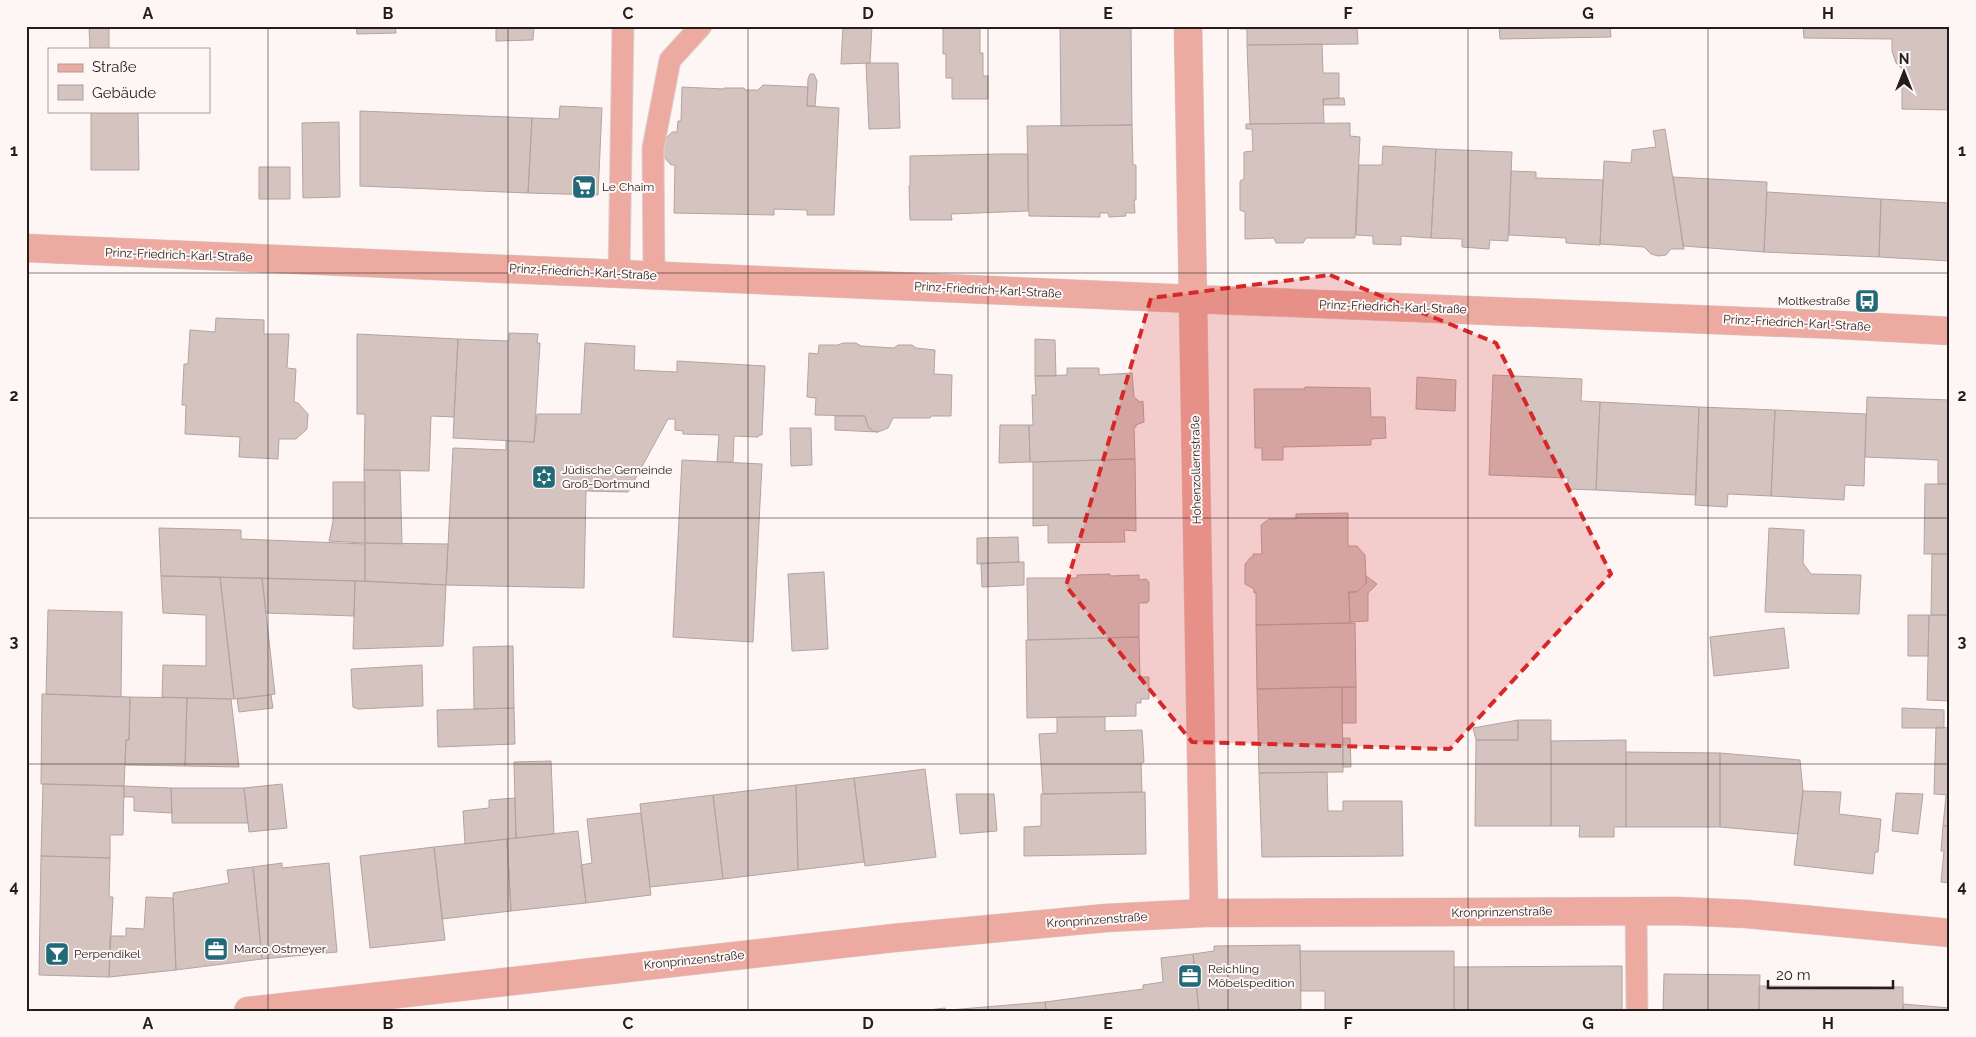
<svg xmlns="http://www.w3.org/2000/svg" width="1976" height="1037" viewBox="0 0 1976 1037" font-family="Raleway,sans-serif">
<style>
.building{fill:#d5c3c0;stroke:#b4a3a0}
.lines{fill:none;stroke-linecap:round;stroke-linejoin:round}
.lane-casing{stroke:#dad3d2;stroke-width:23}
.street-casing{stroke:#dad3d2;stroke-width:29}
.lane{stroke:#ecaaa1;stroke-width:21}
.street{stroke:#ecaaa1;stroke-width:28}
.marked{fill:#d62828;fill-opacity:0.2;stroke:#d62828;stroke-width:4;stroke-dasharray:10 6;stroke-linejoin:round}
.grid{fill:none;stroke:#241d1c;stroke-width:1;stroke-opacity:0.55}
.labels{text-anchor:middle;stroke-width:4;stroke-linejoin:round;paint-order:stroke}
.poi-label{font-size:12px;fill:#241d1c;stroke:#fdf6f5;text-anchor:start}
.street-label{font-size:12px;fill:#241d1c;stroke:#fdf6f5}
.neatline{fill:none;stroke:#241d1c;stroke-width:2}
.grid-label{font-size:16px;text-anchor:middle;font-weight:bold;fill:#241d1c}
</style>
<rect width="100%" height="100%" fill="#fdf6f5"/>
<path class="building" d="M89,26H109V49H90Z
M356,26H395L396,33L357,34Z
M496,26H534L533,40L496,41Z
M843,26H872L870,63L841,64Z
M943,26H980V53H983V76H988V99H952V78H946V54H943Z
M1060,26H1131L1132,125L1061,126Z
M1240,26H1357L1358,44L1247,45V29H1240Z
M1499,26H1610L1611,37L1500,39Z
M1803,26H1950V110L1902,109V69L1896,63L1892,51V39L1804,38Z
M1322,44L1323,73H1339V98L1323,99L1324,123L1250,124L1247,45Z
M866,63H898L900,128L869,129Z
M810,74H814L817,81L815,106H807L808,79Z
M763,85L808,87L807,106L839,108L834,215H807V210L774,209V215L674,213L675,165H671L663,156V141L672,132H677L678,121H681L682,87L724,89V88H744L745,90H758Z
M1344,98L1345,105H1324L1323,99Z
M560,106L602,108L598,195L528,193L532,118L559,119Z
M91,111H138L139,170H91Z
M360,111L532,118L528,193L360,186Z
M339,122L340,197L303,198L302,123Z
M1350,123V136L1360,137L1355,238H1306L1303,243H1276L1274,238L1245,239V212L1240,210V181L1244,179V152L1253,151L1252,129H1246V124Z
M1132,125L1133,165H1136V200H1134L1135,213H1125L1126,216L1109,217L1108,213H1100V217L1029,216L1027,126Z
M1665,129L1684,249H1671L1666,255L1658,256L1651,254L1644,247L1600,244L1604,161L1631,163L1632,150L1656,147L1653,131Z
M1383,146L1436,149L1431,238L1401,236V245L1373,244V236L1356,235L1359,165H1382Z
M1436,149L1512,152L1508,241L1490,240L1489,249L1462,247V239L1431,238Z
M999,154H1028V211L951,214L952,220H910L909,186H910V156Z
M259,167H290V199H259Z
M1511,171L1536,172V178L1603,180L1600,245L1566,243V238L1509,235Z
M1673,177L1767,182L1764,252L1683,246Z
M1767,192L1881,199L1879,257L1764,252Z
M1881,199L1950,203V261L1879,257Z
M216,318L264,320V334H289L287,368L296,369L294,402L298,403L308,414L307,429L296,439H279L278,459L239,457L240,437L185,434L186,405H182L184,364H188L190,330L215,332Z
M509,333L538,334L537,343H540L534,442L453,438L458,339L509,341Z
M357,334L458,339L454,417L431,416L429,471L364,470L365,414H357Z
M1035,339L1055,340L1056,376H1035Z
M585,343L635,346L634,370L677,372V361L765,366L762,435H759L758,437L734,436L733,462H717L719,435L683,434V431L675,430V419H668L628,492L586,491L584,588L446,585L453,448L506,450V441L534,442L537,414H581Z
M843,343H856L861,346L894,348L898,345H912L916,348L935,350L934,374L952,375L951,416H931L930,418H893L888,428L878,432L873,431L868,427L865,416L815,415L816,398L807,397L809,353L818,354L819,345H838Z
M1067,368H1099V375L1132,373L1134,397L1140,402L1143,401L1144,422L1136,425V427H1134L1135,459L1030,462L1029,425H1033L1032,395H1036L1035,376L1067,375Z
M1493,375L1582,379L1581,401L1600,402L1596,490L1568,489V478L1489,475Z
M1417,377L1456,380L1455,411L1416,409Z
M1305,387L1370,388L1371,417H1385L1386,438L1371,439V445L1283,447V460H1262V448H1255L1254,389H1305Z
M1867,397L1950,400V484H1938V460L1865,457Z
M1600,402L1699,407L1696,495L1596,490Z
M1699,407L1775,410L1771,496L1728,494L1727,507L1695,505Z
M1775,410L1866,414L1864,486L1845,485L1844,500L1771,496Z
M835,416H865L868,427L873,431L878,432L835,430Z
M1000,425H1029L1030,462L999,463Z
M790,428H811L812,465L791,466Z
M1135,459L1136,531L1124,530L1125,542L1048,543V525L1033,526V462Z
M682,460L762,464L753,642L673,637Z
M364,470H400L402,544L365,543Z
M333,482H365V543L329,541L333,521Z
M1925,484H1950V554H1924Z
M1348,513V546H1357L1365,555L1366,576V583L1357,592H1349L1350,623L1256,625V592L1254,593V589L1245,584V564L1251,557H1253V554H1262L1261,525L1269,519H1296V514Z
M159,528L241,530V539L365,544V581L161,576Z
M1769,528L1804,530L1803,563L1811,574L1861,575L1859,614L1765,612Z
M1018,537L1019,562L977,564V538Z
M365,543L448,544L446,585L365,581Z
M1932,554H1950V615H1931Z
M1019,562H1024V585L982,587L981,563Z
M824,572L828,649L792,651L788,574Z
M1110,574V576L1139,575V580L1146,579L1149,582V601L1147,603H1139V637L1028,640L1027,578H1077V575Z
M161,576L220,577L234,699L162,697L163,665L206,666V615L163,613Z
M1366,576L1377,584L1368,593V621L1350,622L1349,592H1357L1366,583Z
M220,577L262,578L275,694L234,699Z
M262,578L355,581L354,616L266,613Z
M355,581L446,585L443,646L353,649Z
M48,610L122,612L121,697L46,694Z
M1908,615H1929L1928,656H1908Z
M1929,615H1950V701L1927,700Z
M1350,623H1355L1356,687L1257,689L1256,625Z
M1784,628L1789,668L1714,676L1710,637Z
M1139,637L1140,677H1149V699H1141V703H1136V716L1027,718L1026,640Z
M513,646L514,708L474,709L473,647Z
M422,665L423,706L358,709L353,707L351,669Z
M1342,687L1343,772L1259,773L1257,689Z
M1342,687H1356V723H1342Z
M42,694L130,697L129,740H126L124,786L41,784Z
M271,695L273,708L239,712L237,699Z
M130,697L187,698L185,766L125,765L126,740H129Z
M187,698L231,699L239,767L185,766Z
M514,708L515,744L438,747L437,710Z
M1902,708L1944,710V728H1902Z
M1057,717H1105V731L1142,730L1144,762L1141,763L1142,792L1043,794L1039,734L1057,733Z
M1518,720H1551V826H1475L1476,740H1518Z
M1518,720V740H1476L1473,728Z
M1936,727L1950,728V795L1934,794Z
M1343,738H1350L1351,767H1343Z
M1626,740V827H1614V837H1579L1580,826H1551V741Z
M1626,752L1720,753V827H1626Z
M1720,753L1800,760L1803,791L1798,834L1720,827Z
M551,761L554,834L516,838L514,762Z
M925,769L936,857L865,866L854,778Z
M1327,772L1328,811H1343V801H1402L1403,856L1262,857L1259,773Z
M854,778L864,862L798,870L796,785Z
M43,784L124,786L123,835H110V858L41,856Z
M282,784L287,828L249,832L244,788Z
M796,785L798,870L723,879L713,795Z
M124,786L171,788L172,813L134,811V797H124Z
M171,788H244L248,823H172Z
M1803,791L1841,792L1839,814L1881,819L1878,852H1875L1873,874L1794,865Z
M1145,792L1146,854L1024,856V827L1041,826V794Z
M1896,793L1923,794L1918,834L1892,831Z
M956,794H994L997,831L960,834Z
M713,795L723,879L650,887L640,804Z
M1946,795H1950V826H1943Z
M515,798L516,838L465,844L463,811L489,808V800Z
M641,813L651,895L586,903L581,865L592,863L587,819Z
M1943,826H1950V883L1941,882L1944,851H1941Z
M578,831L586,903L511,911L507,839Z
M507,839L511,911L442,919L434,847Z
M434,847L445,940L370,948L360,856Z
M41,856L110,858L109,897H113L109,977L39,975Z
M282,863V868L329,863L337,952L262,959L253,867Z
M253,867L262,959L176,970L173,893L229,883L227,870Z
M146,897L173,898L176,970L109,977L110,936H126V928L144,929Z
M1300,945L1301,1011H1199L1193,954L1214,951V946Z
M1300,951H1454V1011H1325V991H1301Z
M1193,954L1199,1011H1046L1045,1002L1143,989V985L1163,982L1161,958Z
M1622,966V1011H1454V967Z
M1664,974L1760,975L1759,1011H1663Z
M1759,986L1903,987V1011H1759Z
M1045,1002L1046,1011H949V1010Z
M1903,1004L1950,1008V1011H1903Z
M945,1008L946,1011H949H920Z"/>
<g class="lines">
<defs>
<path id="lane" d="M619,274L623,26
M654,275L653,148L670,60L701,26
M1636,911L1637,1011"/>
<path id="street" d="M1188,26L1204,913
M26,248L1193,299L1839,325L1950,331
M248,1011L894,938L1106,918L1204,913L1676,911L1747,914L1950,933"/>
</defs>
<use href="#lane" class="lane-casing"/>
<use href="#street" class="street-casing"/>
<use href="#lane" class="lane"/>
<use href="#street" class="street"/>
</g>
<path class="marked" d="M1330,275L1496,343L1611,574L1450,749L1192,742L1066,586L1151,298Z"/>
<path class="grid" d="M268,26V1011M508,26V1011M748,26V1011M988,26V1011M1228,26V1011M1468,26V1011M1708,26V1011M26,273H1950M26,518H1950M26,764H1950"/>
<defs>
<symbol id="supermarket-square" viewBox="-11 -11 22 22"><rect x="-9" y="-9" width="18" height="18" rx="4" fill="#236a78" stroke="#fdf6f5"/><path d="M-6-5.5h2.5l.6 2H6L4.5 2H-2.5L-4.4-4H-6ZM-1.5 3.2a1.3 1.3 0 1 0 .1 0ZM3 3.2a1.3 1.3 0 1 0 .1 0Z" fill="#fff"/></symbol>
<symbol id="bus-square" viewBox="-11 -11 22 22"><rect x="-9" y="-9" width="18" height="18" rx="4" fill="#236a78" stroke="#fdf6f5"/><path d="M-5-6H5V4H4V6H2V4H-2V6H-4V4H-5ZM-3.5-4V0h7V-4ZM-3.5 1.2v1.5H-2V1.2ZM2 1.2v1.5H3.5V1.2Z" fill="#fff"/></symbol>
<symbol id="synagogue-square" viewBox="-11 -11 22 22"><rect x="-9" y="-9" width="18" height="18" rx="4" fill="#236a78" stroke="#fdf6f5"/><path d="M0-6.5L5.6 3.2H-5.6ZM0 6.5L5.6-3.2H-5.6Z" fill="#fff"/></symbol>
<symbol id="office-square" viewBox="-11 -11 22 22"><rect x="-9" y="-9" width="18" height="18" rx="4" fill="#236a78" stroke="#fdf6f5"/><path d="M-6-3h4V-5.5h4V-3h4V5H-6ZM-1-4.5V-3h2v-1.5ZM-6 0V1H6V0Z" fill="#fff"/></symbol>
<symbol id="bar-square" viewBox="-11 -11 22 22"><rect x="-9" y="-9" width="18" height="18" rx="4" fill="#236a78" stroke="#fdf6f5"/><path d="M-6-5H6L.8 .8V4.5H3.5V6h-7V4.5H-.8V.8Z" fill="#fff"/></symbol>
</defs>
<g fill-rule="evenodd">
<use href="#supermarket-square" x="570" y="173" width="28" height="28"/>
<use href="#bus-square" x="1853" y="287" width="28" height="28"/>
<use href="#synagogue-square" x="530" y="463" width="28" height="28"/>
<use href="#office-square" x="202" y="935" width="28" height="28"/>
<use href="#bar-square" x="43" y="940" width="28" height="28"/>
<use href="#office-square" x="1176" y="962" width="28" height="28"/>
</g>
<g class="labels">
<g class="poi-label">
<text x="602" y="191">Le Chaim</text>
<text x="1850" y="305" text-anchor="end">Moltkestraße</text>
<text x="562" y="474">Jüdische Gemeinde<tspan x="562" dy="14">Groß-Dortmund</tspan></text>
<text x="234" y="953">Marco Ostmeyer</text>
<text x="74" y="958">Perpendikel</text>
<text x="1208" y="973">Reichling<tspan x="1208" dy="14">Möbelspedition</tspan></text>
</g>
<g class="street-label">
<text transform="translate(179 255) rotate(2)" y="4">Prinz-Friedrich-Karl-Straße</text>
<text transform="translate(583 272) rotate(3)" y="4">Prinz-Friedrich-Karl-Straße</text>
<text transform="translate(988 290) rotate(3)" y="4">Prinz-Friedrich-Karl-Straße</text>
<text transform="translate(1393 307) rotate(2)" y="4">Prinz-Friedrich-Karl-Straße</text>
<text transform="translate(1797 323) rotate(3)" y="4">Prinz-Friedrich-Karl-Straße</text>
<text transform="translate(1196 470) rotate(-91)" y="4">Hohenzollernstraße</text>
<text transform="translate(1502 912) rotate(-1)" y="4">Kronprinzenstraße</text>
<text transform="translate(1097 920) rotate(-4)" y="4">Kronprinzenstraße</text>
<text transform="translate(694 960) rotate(-6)" y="4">Kronprinzenstraße</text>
</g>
</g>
<rect width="1976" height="1037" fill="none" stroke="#fdf6f5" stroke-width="55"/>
<rect x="48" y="48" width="162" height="65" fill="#fdf6f5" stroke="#a69f9e"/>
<rect x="58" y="64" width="25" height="8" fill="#ecaaa1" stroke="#a69f9e"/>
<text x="92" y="72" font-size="15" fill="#241d1c">Straße</text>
<rect x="58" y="85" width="25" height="15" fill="#d5c3c0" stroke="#a69f9e"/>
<text x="92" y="98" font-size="15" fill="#241d1c">Gebäude</text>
<g transform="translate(1904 72)" stroke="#fdf6f5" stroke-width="4" paint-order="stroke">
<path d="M0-4L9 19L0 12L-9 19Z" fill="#241d1c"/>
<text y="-8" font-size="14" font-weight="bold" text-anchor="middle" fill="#241d1c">N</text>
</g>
<path d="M1768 980v8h125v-8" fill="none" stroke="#241d1c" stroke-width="2.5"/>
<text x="1776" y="980" font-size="15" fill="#241d1c" stroke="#fdf6f5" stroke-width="4" paint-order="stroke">20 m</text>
<rect x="28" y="28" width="1920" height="982" class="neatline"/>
<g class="grid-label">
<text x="148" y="19">A</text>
<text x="388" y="19">B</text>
<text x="628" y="19">C</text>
<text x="868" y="19">D</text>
<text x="1108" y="19">E</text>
<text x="1348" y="19">F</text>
<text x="1588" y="19">G</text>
<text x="1828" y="19">H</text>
<text x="14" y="156">1</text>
<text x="1962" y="156">1</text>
<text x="14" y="401">2</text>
<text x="1962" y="401">2</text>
<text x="14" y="647">3</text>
<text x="1962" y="647">3</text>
<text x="14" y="892">4</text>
<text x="1962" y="892">4</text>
<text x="148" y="1029">A</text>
<text x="388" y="1029">B</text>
<text x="628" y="1029">C</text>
<text x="868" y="1029">D</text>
<text x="1108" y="1029">E</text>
<text x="1348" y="1029">F</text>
<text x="1588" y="1029">G</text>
<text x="1828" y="1029">H</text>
</g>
</svg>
